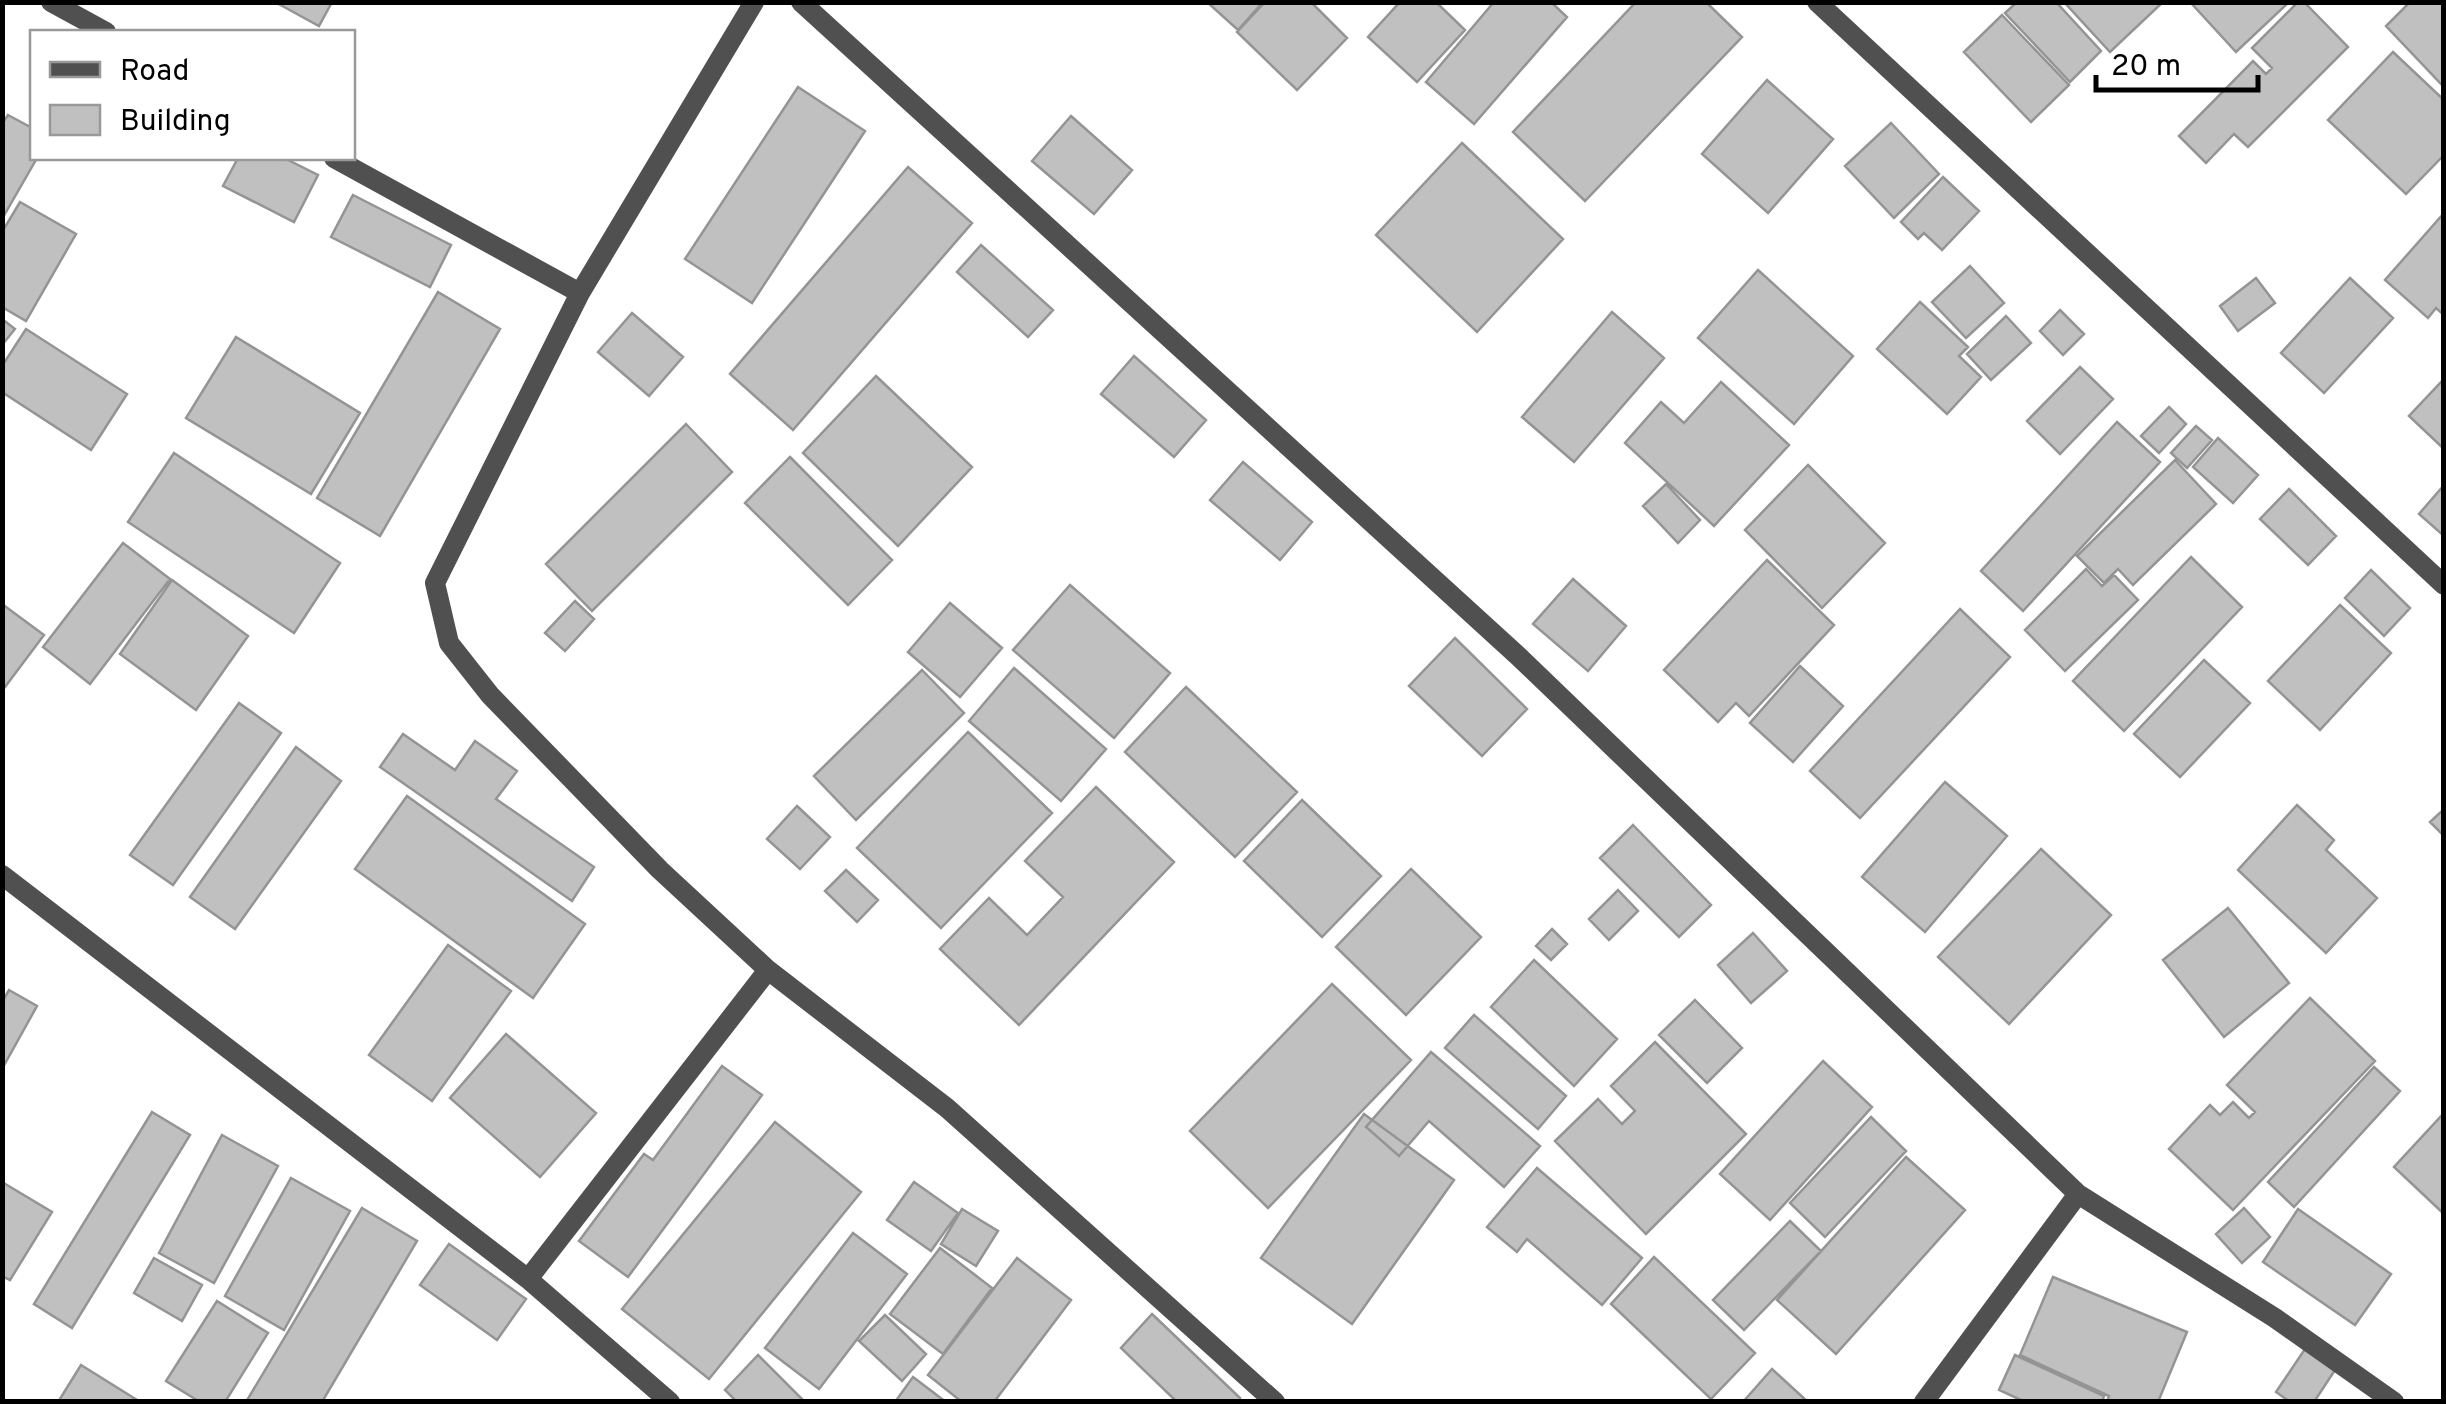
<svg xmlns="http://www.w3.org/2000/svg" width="2446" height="1404" viewBox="0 0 2446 1404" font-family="Overpass,sans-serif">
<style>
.building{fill:#c0c0c0;stroke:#949494;stroke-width:2.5}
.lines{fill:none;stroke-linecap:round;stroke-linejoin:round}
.minor{stroke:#505050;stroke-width:20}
</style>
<rect width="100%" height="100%" fill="#fff"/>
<path class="building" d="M275,2H332L319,26Z
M1207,2H1263L1238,30Z
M1265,2H1311L1347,38L1297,90L1237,32Z
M1400,2H1436L1465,30L1417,82L1368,37Z
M1494,2H1551L1567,17L1474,124L1426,82Z
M1636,2H1706L1742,37L1585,201L1513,132Z
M2017,2H2056L2101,51L2070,82L2005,13Z
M2064,2H2163L2110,52Z
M2194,2H2289L2236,52L2192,4Z
M2298,2H2304L2348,47L2248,147L2234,134L2206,163L2179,136L2253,61L2266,74L2272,68L2252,48Z
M2410,2H2444V87L2386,26Z
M2002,15L2069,85L2031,122L1964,52Z
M2393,52L2444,100V155L2406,194L2328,120Z
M1767,80L1833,139L1768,213L1702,154Z
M798,87L865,131L752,303L685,259Z
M8,115L32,128V158H37L2,219V124Z
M1071,116L1132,170L1094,214L1032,161Z
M1891,123L1939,174L1894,218L1845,166Z
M1462,143L1563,239L1477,332L1376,235Z
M238,158H284L318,175L294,222L223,186Z
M908,167L972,223L793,430L730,374Z
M1943,177L1979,211L1942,250L1924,233L1918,239L1901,222Z
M353,195L451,245L430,287L331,237Z
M20,202L76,234L26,321L2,307V232Z
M2444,213V315L2436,308L2428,318L2385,280Z
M981,245L1053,310L1028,337L957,272Z
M1970,266L2004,303L1966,338L1932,302Z
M1758,270L1853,356L1794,424L1698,338Z
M2256,278L2275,303L2238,331L2220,306Z
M2350,278L2393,318L2324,393L2281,353Z
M438,292L500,329L380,536L317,498Z
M1920,302L1968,347L1959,356L1981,377L1947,414L1877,349Z
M2060,310L2084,334L2063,355L2040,331Z
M1612,312L1664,358L1574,462L1522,417Z
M632,313L683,357L649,396L598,352Z
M2006,316L2031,343L1991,380L1967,354Z
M2,319L15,329L2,345Z
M26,329L127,394L91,450L2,392V366Z
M236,337L360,413L311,494L186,418Z
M1134,356L1206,420L1174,457L1101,394Z
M2080,367L2113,399L2060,454L2027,421Z
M876,376L972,467L898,546L803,453Z
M2444,379V449L2409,416Z
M1721,382L1789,445L1714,526L1625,443L1661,402L1684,423Z
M2169,407L2186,424L2159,453L2141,436Z
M2117,422L2160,462L2023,611L1981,571Z
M686,424L732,472L592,611L546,564Z
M2196,426L2212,440L2187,468L2171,453Z
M2218,438L2258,475L2233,503L2193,467Z
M174,453L340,563L294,633L128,522Z
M790,457L892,560L848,605L745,503Z
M2175,460L2216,504L2133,585L2118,569L2104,583L2077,556Z
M1243,462L1312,522L1280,560L1210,500Z
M1808,465L1885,543L1822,608L1745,530Z
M1666,484L1700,520L1678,543L1643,506Z
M2444,485V536L2419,514Z
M2289,489L2336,536L2308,565L2260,519Z
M123,543L170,579L90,684L43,647Z
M2191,557L2242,607L2124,731L2073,681Z
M1767,560L1834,625L1749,716L1736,703L1718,722L1664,670Z
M2086,569L2102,586L2114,575L2138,600L2065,671L2025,630Z
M2371,570L2410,608L2384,636L2345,598Z
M1573,579L1626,626L1588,671L1533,624Z
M172,580L248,636L196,710L120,654Z
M1070,585L1170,673L1114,738L1013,650Z
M575,601L594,619L565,651L545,633Z
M950,603L1002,648L960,697L908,652Z
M2,604L44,635L2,691Z
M2340,605L2391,653L2320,730L2268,681Z
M1960,609L2010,657L1860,818L1810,771Z
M1455,638L1527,709L1482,756L1409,686Z
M2204,660L2250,703L2180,777L2134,734Z
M1800,666L1843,706L1793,762L1750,723Z
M1014,668L1106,749L1061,801L969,721Z
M922,670L964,713L856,820L814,776Z
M1186,687L1297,792L1235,857L1125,752Z
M239,703L281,733L173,885L130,855Z
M968,732L1052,813L941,928L857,848Z
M403,734L455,770L475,741L517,771L496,799L594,867L572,901L380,767Z
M296,747L341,781L235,929L190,897Z
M1945,782L2007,836L1925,932L1862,877Z
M1096,787L1174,862L1019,1025L940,949L989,898L1027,935L1063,897L1025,861Z
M407,796L585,924L533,998L355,869Z
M1302,800L1381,876L1322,937L1244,861Z
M2297,805L2334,840L2326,850L2377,898L2326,953L2238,870Z
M797,806L830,837L800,869L767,839Z
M2444,809V836L2430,822Z
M1633,825L1711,905L1679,937L1600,858Z
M2041,849L2111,915L2009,1024L1938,957Z
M1411,869L1481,937L1406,1015L1336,947Z
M846,870L878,900L857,922L825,891Z
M1618,890L1638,911L1609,940L1589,919Z
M2228,908L2289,983L2224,1037L2163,960Z
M1552,929L1567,944L1551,960L1536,946Z
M1753,933L1787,971L1751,1003L1718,965Z
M448,945L511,991L432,1101L369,1055Z
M1534,960L1617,1039L1574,1086L1491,1007Z
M1332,984L1411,1060L1268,1208L1190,1131Z
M9,990L37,1006L2,1069V1002Z
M2310,998L2375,1061L2233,1210L2169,1149L2210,1105L2220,1115L2233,1102L2249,1118L2255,1112L2227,1085Z
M1695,1000L1742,1048L1707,1083L1659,1035Z
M1474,1015L1566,1096L1538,1129L1445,1048Z
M506,1034L596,1113L540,1177L450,1098Z
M1655,1042L1746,1134L1646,1234L1555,1141L1598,1099L1622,1124L1635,1111L1611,1086Z
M1431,1052L1540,1146L1504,1187L1429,1121L1399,1156L1366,1127Z
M1823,1061L1872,1107L1770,1220L1720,1174Z
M722,1066L762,1095L628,1277L579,1241L644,1154L653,1160Z
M2374,1067L2400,1091L2294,1207L2268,1182Z
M152,1112L190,1135L72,1328L34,1304Z
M2444,1113V1214L2394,1167Z
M1364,1114L1454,1180L1352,1324L1261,1258Z
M1871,1117L1906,1151L1825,1237L1790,1203Z
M775,1122L861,1192L709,1379L622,1309Z
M222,1135L278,1166L214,1283L159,1253Z
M1906,1157L1965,1210L1836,1354L1777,1300Z
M1537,1168L1642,1258L1602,1305L1527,1239L1517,1252L1487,1227Z
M291,1178L350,1211L284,1330L225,1296Z
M2,1182L52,1212L10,1280L2,1276Z
M914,1182L958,1213L931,1251L887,1220Z
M362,1208L417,1241L322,1402H246Z
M2244,1208L2270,1237L2242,1263L2216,1234Z
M962,1209L998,1231L976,1266L941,1244Z
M2298,1209L2391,1274L2355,1325L2263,1262Z
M1790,1221L1821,1251L1744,1330L1713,1300Z
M853,1233L907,1274L819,1389L765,1348Z
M449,1244L526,1299L497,1340L420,1285Z
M940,1248L992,1288L943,1354L890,1314Z
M1654,1257L1755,1353L1711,1399L1611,1304Z
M154,1258L202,1285L182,1321L134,1293Z
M1017,1258L1071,1300L994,1402H962L928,1375Z
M2053,1277L2187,1332L2158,1402H2107L2109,1396L2020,1355Z
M217,1301L268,1333L225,1402H200L166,1381Z
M1152,1314L1240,1398L1237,1402H1177L1121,1348Z
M885,1315L926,1354L902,1381L859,1341Z
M2305,1349L2335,1370L2314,1402H2290L2276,1392Z
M758,1355L804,1401V1402H737L725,1390Z
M2015,1355L2104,1396L2102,1402H2025L1999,1390Z
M81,1365L137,1400L136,1402H58Z
M1772,1369L1808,1402H1743Z
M913,1377L946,1402H895Z"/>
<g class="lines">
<path class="minor" d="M51,2L106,32
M754,2L580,293L435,583L449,643L490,695L660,870L768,970L947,1108L1275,1402
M801,2L1517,655L2078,1194L2275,1318L2394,1402
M1817,2L2444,585
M334,158L580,293
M2,875L528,1279L670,1402
M528,1279L768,970
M1924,1402L2078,1194"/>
</g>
<rect width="2446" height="1404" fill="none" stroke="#000000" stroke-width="10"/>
<rect x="30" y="30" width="325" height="130" fill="#ffffff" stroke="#999999" stroke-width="2.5"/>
<rect x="50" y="62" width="50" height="15" fill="#505050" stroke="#999999" stroke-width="2.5"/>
<text x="120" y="80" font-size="30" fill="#000000">Road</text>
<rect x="50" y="105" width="50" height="30" fill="#c0c0c0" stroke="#999999" stroke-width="2.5"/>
<text x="120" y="130" font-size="30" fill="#000000">Building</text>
<path d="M2096 75v15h162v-15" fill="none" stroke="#000000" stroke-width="5"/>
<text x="2111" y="75" font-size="30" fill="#000000" stroke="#ffffff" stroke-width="8" paint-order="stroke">20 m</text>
</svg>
